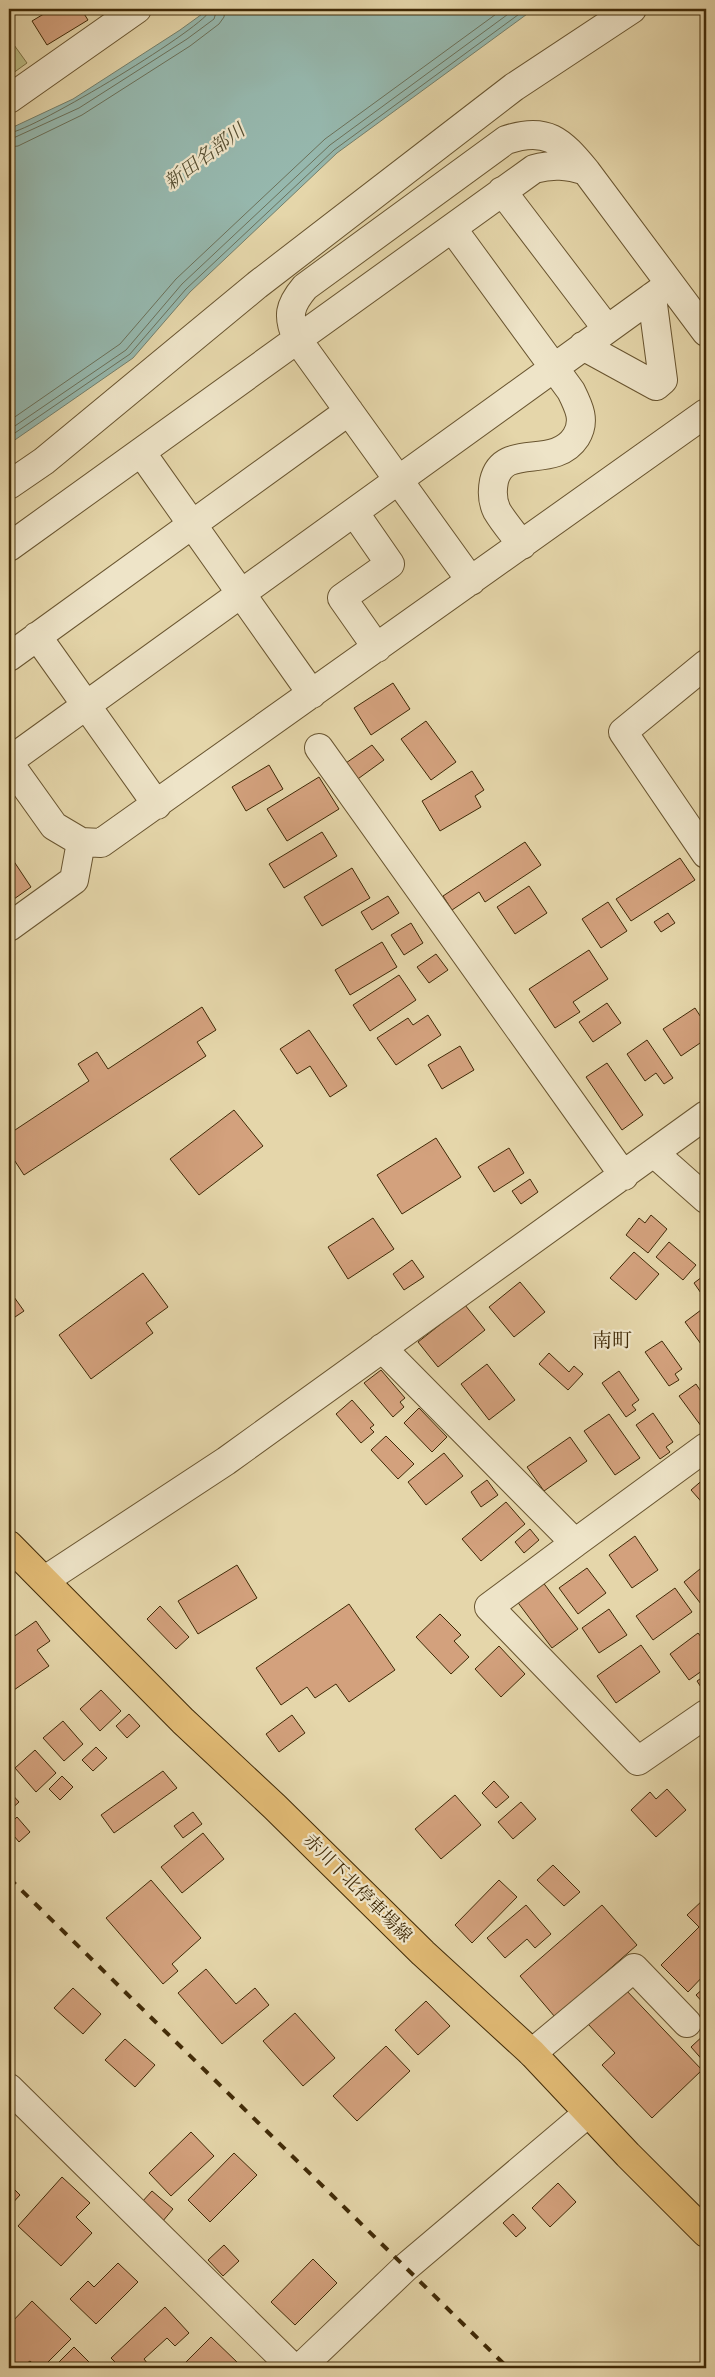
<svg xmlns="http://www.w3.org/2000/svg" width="715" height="2377" viewBox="0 0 715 2377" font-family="Cardo,'Noto Serif JP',serif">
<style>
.green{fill:#bcbc84;stroke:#7e7346}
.water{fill:#96b8ae;stroke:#747f6b}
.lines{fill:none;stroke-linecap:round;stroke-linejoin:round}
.shore{stroke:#6b715a;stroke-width:1}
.building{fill:#d3a17d;stroke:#402a07}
.minor-casing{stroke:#695530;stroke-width:30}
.major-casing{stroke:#402a07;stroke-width:30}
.minor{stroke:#eee4c8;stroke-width:28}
.major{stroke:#e2bb75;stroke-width:28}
.rail{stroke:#402a07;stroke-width:4;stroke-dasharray:9 9;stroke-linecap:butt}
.labels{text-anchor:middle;stroke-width:4.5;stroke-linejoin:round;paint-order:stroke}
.street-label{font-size:18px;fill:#402a07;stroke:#eee4c8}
.water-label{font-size:19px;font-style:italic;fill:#564e31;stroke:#eee4c8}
.quarter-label{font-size:20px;fill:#402a07;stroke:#eee4c8}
</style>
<rect width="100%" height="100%" fill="#e5d6aa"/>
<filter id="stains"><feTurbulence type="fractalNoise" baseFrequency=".004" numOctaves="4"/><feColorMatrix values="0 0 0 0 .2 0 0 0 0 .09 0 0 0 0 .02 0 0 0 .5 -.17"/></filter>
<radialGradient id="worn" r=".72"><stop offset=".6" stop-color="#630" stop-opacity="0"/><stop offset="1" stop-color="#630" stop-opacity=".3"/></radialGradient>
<path class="green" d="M9,38L27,63L9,76Z"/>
<path class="water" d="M209,9H534L337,153L190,292L133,358L9,444V129L73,99L180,30Z"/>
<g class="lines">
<path class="shore" d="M9,133C33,131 209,25 211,9
M9,140L79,108L187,39L214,19L217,9
M9,147L18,146L82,115L190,46L219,24L224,17L225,9
M9,421L120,344L176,279L325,139L503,9
M9,430L126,350L182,284L330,145L515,9
M9,437L130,354L186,289L334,150L526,9"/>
</g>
<path class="building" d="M52,9H81L88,20L47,45L32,21Z
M393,683L410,709L371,735L354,708Z
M426,721L456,762L431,780L401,739Z
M372,745L384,760L355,781L343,765Z
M269,765L283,789L246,811L232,787Z
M472,771L484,790L475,796L481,807L440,831L422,801Z
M319,777L339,809L287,841L267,809Z
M322,832L337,856L284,888L269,864Z
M525,842L541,865L485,902L479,892L452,910L443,896Z
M9,854L31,887L14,899L9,891Z
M680,858L695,880L631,921L616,899Z
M352,868L370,898L322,926L304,897Z
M529,886L547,913L515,934L497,907Z
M388,896L399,913L372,930L361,912Z
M608,902L627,931L601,948L582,919Z
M668,913L675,923L661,932L654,922Z
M411,923L423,943L404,955L391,935Z
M382,942L397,967L350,995L335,970Z
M589,950L608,979L573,1002L580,1012L555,1028L529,989Z
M436,954L448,970L429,983L417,967Z
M399,975L416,1000L370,1031L353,1005Z
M607,1003L621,1023L593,1042L579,1022Z
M202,1007L216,1030L197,1042L206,1056L24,1175L9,1152V1134L89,1081L78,1064L97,1052L108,1069Z
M695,1008L706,1025V1039L681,1056L663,1029Z
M428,1015L441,1035L396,1065L377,1038L408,1018L413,1025Z
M309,1030L347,1086L330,1097L310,1066L297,1074L280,1049Z
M647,1040L673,1078L664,1084L656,1073L645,1081L627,1054Z
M460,1046L474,1070L442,1089L428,1065Z
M607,1063L643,1115L622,1130L586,1077Z
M234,1110L263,1146L199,1195L170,1159Z
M436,1138L461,1177L402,1214L377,1175Z
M509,1148L524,1173L494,1192L478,1167Z
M530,1179L538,1192L521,1204L512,1191Z
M651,1215L667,1229L648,1253L626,1235L639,1218L645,1223Z
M373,1218L394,1249L348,1279L328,1247Z
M669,1242L696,1265L683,1280L656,1257Z
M634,1252L659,1274L636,1300L610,1278Z
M412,1260L424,1277L404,1290L393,1274Z
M143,1273L168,1307L146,1323L153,1333L91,1379L59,1335Z
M706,1274V1294L703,1296L694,1283Z
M520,1282L545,1312L514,1337L489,1307Z
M9,1290L24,1311L9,1321Z
M465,1305L485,1330L438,1367L418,1342Z
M701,1310L706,1317V1351L685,1322Z
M662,1341L682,1369L675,1374L679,1380L669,1386L645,1352Z
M549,1353L569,1372L574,1366L583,1374L568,1390L539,1364Z
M487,1364L515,1400L489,1420L461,1384Z
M381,1370L405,1398L400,1402L404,1407L393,1417L364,1383Z
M619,1371L639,1400L632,1405L636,1410L626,1417L602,1383Z
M696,1384L706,1399V1428L704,1430L679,1396Z
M352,1400L374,1425L370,1428L374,1432L361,1443L336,1414Z
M419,1408L447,1437L432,1452L404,1423Z
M653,1413L673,1442L666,1447L670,1452L660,1459L636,1425Z
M609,1414L640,1458L615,1475L584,1431Z
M386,1436L414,1464L398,1479L371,1450Z
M570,1437L587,1461L544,1491L527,1467Z
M444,1453L463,1476L426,1505L408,1482Z
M706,1477V1507L691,1490Z
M487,1480L498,1495L481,1507L471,1492Z
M506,1502L525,1524L481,1561L462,1539Z
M530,1529L539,1540L524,1553L515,1542Z
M635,1536L658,1570L632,1588L609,1555Z
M237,1565L257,1598L198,1634L178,1601Z
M587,1568L606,1593L578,1614L559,1588Z
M700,1569L706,1576V1600L701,1604L684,1582Z
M542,1581L578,1629L552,1648L516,1600Z
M675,1588L692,1612L653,1640L636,1616Z
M349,1604L395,1670L349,1702L336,1684L315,1698L307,1687L281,1705L256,1668Z
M160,1606L189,1637L176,1649L147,1619Z
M609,1609L627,1635L599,1653L582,1628Z
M440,1614L461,1635L454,1641L469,1657L451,1674L416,1637Z
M36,1621L50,1641L37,1650L49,1666L11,1692L9,1689V1640Z
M698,1633L706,1643V1668L689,1680L670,1654Z
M641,1645L660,1672L616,1703L597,1676Z
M499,1646L525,1674L501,1697L475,1669Z
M706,1675V1695L697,1681Z
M101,1690L121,1711L100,1731L80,1709Z
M129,1714L140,1726L127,1738L116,1726Z
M292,1715L305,1733L279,1752L266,1734Z
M63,1721L83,1744L64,1761L43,1738Z
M96,1747L107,1758L93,1771L82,1760Z
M35,1750L56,1773L36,1792L15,1768Z
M163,1771L177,1788L114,1833L101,1815Z
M62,1776L73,1787L60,1800L49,1789Z
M494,1781L509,1797L496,1808L482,1793Z
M667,1789L686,1810L656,1837L631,1810L650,1792L656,1799Z
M9,1791L19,1802L9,1811Z
M455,1795L481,1825L441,1859L415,1829Z
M521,1802L536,1819L513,1839L498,1822Z
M193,1812L202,1824L183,1838L174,1826Z
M17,1817L30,1832L19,1842L9,1830V1825Z
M203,1833L224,1859L182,1893L161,1867Z
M553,1865L580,1892L564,1906L537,1880Z
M151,1880L201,1938L172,1964L178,1971L163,1984L106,1918Z
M499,1880L517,1897L472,1943L455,1925Z
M704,1899L706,1902V1973L688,1992L661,1965L699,1927L687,1915Z
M526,1905L551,1934L535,1948L527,1939L505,1958L487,1938Z
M602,1905L637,1945L555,2017L520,1976Z
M206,1969L236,2004L255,1988L269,2005L222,2044L178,1993Z
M706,1986V2006L696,1995Z
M73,1988L101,2014L83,2034L54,2008Z
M625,1989L702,2070L652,2118L602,2065L615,2053L588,2024Z
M426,2001L450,2026L418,2055L395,2030Z
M295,2013L335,2058L303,2086L263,2041Z
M706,2033V2064L691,2047Z
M125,2039L155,2065L135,2087L105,2060Z
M386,2046L410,2071L357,2121L333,2096Z
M191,2132L214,2156L171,2196L149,2173Z
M234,2153L257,2175L210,2222L188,2200Z
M62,2177L90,2203L76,2217L92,2233L61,2266L18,2226Z
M558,2183L576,2202L550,2227L532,2208Z
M9,2184L20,2195L9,2207Z
M152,2191L173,2209L162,2222L141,2203Z
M513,2214L526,2228L516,2237L503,2223Z
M224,2245L239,2261L223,2276L208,2260Z
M313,2259L337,2283L295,2325L271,2302Z
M118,2263L138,2282L96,2324L70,2299L88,2281L94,2287Z
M32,2301L71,2339L42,2368H38L30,2361L20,2368L9,2358V2325Z
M165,2307L189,2333L175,2346L167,2338L144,2359L151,2368H121L111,2358Z
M211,2337L238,2363L233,2368H193L186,2362Z
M74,2347L91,2364L86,2368H53Z"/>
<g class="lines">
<defs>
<path id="minor" d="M9,99L137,9
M502,191L607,329
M452,228L571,391C579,407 586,421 576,437C554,471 503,441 494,481C492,491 492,501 497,511C504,523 514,534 522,545
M583,346L656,386L663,380L652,297
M141,452L312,694
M9,485L44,461L257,285L514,87L632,9
M354,512L390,564L342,598L377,648
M9,547L534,169C553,164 567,165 586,171L706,332
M471,581L297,339C287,316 289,306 305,287L506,140C547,126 561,141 586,171
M37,636L157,805
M9,657L349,411
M706,664L623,732L706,854
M319,748L624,1176
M9,761L670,284
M9,763L54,826L81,842L101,843L706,413
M9,927L74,880L81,842
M654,1153L706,1199
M382,1348L575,1543L706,1447
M575,1543L489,1607L638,1761L706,1714
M45,1580L226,1461L706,1115
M532,2053L634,1968L687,2023
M9,2088L293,2368
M300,2368L406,2267L588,2113"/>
<path id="major" d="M9,1545L183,1721L275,1807L423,1953L532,2053L628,2155L706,2233"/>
</defs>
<use href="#minor" class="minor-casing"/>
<use href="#major" class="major-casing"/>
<use href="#minor" class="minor"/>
<use href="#major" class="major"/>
<path class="rail" d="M9,1878L508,2368"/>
</g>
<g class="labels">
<g class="street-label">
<text transform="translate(358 1888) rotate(45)" y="6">赤川下北停車場線</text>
</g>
<g class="water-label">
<text transform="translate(204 156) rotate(-37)" y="7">新田名部川</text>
</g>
<g class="quarter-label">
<text x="612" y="1347">南町</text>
</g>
</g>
<rect width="715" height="2377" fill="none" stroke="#e5d6aa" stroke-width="30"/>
<rect x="10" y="10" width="695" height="2357" fill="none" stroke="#402a07" stroke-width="2.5"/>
<rect x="15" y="15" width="685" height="2347" fill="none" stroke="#402a07"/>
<rect width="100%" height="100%" filter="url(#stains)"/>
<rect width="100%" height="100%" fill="url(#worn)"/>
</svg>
